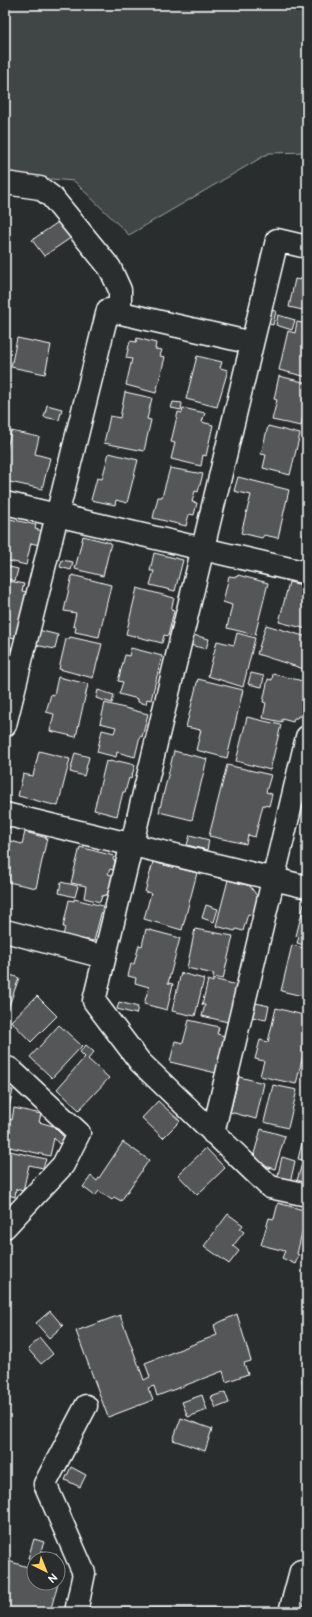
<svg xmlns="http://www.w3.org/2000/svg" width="312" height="1617" viewBox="0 0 312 1617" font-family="'Balsamiq Sans',sans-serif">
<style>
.green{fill:#414445;stroke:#a0a2a2}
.building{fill:#555758;stroke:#fff}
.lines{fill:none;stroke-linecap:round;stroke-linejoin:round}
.minor-casing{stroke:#fff;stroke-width:25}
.minor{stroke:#2a2d2e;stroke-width:22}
</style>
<rect width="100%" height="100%" fill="#2a2d2e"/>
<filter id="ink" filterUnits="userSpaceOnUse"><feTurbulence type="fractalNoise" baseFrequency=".025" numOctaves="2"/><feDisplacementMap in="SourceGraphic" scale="8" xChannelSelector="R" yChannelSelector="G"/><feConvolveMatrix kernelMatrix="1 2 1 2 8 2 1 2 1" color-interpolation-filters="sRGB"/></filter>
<g filter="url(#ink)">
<path class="green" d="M5,5H307V152L269,153L129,235L74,181L5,175Z"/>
<path class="building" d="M61,220L72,237L44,256L32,240Z
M301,278L307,279V311L289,307L295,279L300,280Z
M270,310L276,311L273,325L266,323Z
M278,315L295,320L292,330L276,325Z
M297,322L307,324V377L279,370L288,331L295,333Z
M17,338L51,345L45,374L11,367Z
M137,338L156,343L155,349L162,350L160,356L165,357L156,393L126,385L132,359L126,358L130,341L136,342Z
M197,356L222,362L220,368L228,370L217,407L186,399Z
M279,376L307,383L305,397H307V410L305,417L303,416L301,426L272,420L277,400L274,399Z
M125,392L152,398L147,419L151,420L144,451L104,443L110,416L120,418Z
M173,402L182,403L181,410L171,408Z
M47,405L62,409L59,420L44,417Z
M183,408L205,413L202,422L213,425L206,456L203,455L201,466L171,459L175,443L171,442L178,412L182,413Z
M268,426L300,434L290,475L263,468L266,455L261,454Z
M11,431L39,437L35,454L50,458L42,489L5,481V456Z
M109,453L138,460L127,503L116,500L115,505L91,500L97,478L102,479Z
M170,468L203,474L198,492L195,491L192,502L197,503L194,515L189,514L186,526L153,518L158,497H162Z
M238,477L289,490L278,538L264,535L262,538L241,533L251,495L234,491Z
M307,517V537L303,536Z
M6,518L36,525L35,529L42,531L39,545L31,543L26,565L5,560Z
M83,536L111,543L103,576L75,569Z
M154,553L183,560L175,591L150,585L154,571H150Z
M62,560L73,562L71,570L60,567Z
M5,566L18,569L15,581L5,578Z
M72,575L111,585L99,637L75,632L76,627L73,626L76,613L64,611Z
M238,575L268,583L255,635L227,628L232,605L223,602L229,576L237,577Z
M5,580L24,584L22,591L26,592L15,638L5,636Z
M289,582L307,586V629L279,622Z
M137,588L174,598L171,610L174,611L168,636L164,635L162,643L126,634Z
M266,625L307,637V670L257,654Z
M38,630L58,635L55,649L35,645Z
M237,633L255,638L243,687L208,676L217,641L234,645Z
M193,635L209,639L206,649L190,645Z
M70,637L102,644L93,678L59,669L66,639H69Z
M5,641L9,642L8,646L11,647L6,669Z
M131,648L162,656L151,700L147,699L146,704L138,702V699L119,694L123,682L118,681L125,655L129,656Z
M251,673L264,676L262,687L248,684Z
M273,674L307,682V703L304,717L298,716L297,718H294L293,722L282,719V722L263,718L266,703L263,702L268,679L272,680Z
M58,677L88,684L76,737L50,731L54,714L46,712L51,694L54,695Z
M198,679L243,690L227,758L196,750L201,730L186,727Z
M98,690L114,695L112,703L96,698Z
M105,703L148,714L142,737L140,736L135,757L117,752L116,757L97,752L102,730L114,733L116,727L100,723Z
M247,717L281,725L270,770L236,761Z
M39,751L70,759L58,806L18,796L23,774L33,776Z
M174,751L207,759L192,820L159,812Z
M75,753L89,757L84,776L70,772Z
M106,761L110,762V761L117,763L118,761L135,765L131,779L129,778L125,792H123L117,816L94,810Z
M227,765L271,775L266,792L272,794L269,806L263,805L255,837L248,835L246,844L209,836Z
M25,832L47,838L36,888L8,882L9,877L5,876V845L10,846L11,841L22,844Z
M190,835L209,840L207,850L187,845Z
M80,847L114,856L113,860L115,861L113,870L110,869L108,874L114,876L110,894L102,896L100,902L84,898L86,886L71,883Z
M153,862L197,873L182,930L144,919L151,893L145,892Z
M228,880L250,886L260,900L256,916L248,914L243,931L236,929L235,931L216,926Z
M61,882L78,886L75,897L59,893Z
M74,899L103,906L94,941L63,936L65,927H63L69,900L74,901Z
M304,904H307V946L297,943L299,937L296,936Z
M206,905L218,909L214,922L202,918Z
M146,929L180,938L168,983L173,984L167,1010L144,1004L149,987L135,983L136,978L128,976L131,964H134L139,945L142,946Z
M195,929L233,936L223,979L213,977L214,974L187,968Z
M292,945L307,949V997L281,991Z
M5,973L19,978L7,1011H5Z
M181,973L204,979L195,1016L172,1011Z
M213,979L241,986L238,999L234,998L228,1022L202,1016L205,1005H202L208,980L213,982Z
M37,996L57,1016L31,1042L11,1021Z
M119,1002L138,1007L136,1014L117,1009Z
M256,1003L269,1006L266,1020L252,1017Z
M276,1008L307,1016V1039L296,1084L260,1076L264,1061L255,1059L260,1040L268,1042Z
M189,1020L219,1027L217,1034L225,1036L216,1073L170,1062L175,1041L183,1043Z
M59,1025L82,1046L52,1078L30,1057Z
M86,1045L94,1052L88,1059L109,1078L79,1110L57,1089L85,1057L80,1052Z
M239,1077L264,1083L256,1119L230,1112Z
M273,1085L297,1090L288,1128L264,1122Z
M5,1089L13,1090L8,1112L5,1111Z
M158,1101L180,1121L163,1138L142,1118Z
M14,1108L41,1114L39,1122L53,1126L65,1138L59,1144L54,1138L50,1156L5,1146L9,1119L12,1120Z
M261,1129L285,1136L275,1169L264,1166L254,1154Z
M303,1139L307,1140V1186L296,1184L303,1160L298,1159Z
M123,1142L149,1160L121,1201L114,1197L112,1200L99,1191L95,1196L83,1187L91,1176L97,1181Z
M206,1148L225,1168L197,1195L178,1175Z
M5,1150L46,1159L43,1168L29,1165L23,1191L16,1189L15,1197L5,1194Z
M282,1157L295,1161L290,1183L277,1179Z
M278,1203L307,1211L297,1254L299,1255L295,1264L282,1258L285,1251L261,1245L269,1218L274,1219Z
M228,1214L243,1225L240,1229L244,1232L233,1246L239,1251L229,1264L204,1246Z
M50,1311L63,1326L49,1338L36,1323Z
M237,1314L251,1361L244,1363L248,1374L226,1382L223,1371L157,1396L154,1386L148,1388L153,1400L108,1417L76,1331L120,1315L144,1380L150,1377L145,1363L217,1335L214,1325Z
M40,1338L53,1354L41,1364L28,1349Z
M307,1378V1417H305L302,1379Z
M225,1392L229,1403L216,1408L211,1397Z
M202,1395L207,1410L188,1417L182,1402Z
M181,1418L212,1429L205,1451L173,1440Z
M71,1467L86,1475L80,1487L65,1480Z
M34,1539L44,1542L38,1559H34L28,1558Z
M42,1551L57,1555L56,1559H40Z
M5,1560L34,1569V1583H58L50,1612H5Z
M88,1608H246L245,1612H87Z"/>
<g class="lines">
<defs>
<path id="minor" d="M5,183L40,188L52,197L110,268L120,290V313
M307,247L277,240L94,1001L140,1062L270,1187L307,1195
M5,503L307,573
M5,725L108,310L252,343
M5,814L307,887
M5,931L104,957
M5,1067L10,1069L79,1133L63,1165L5,1227
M213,1133L307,737
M76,1612L84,1573L45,1484L86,1406
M290,1612L301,1571"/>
</defs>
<use href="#minor" class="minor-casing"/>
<use href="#minor" class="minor"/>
</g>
</g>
<rect width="312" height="1617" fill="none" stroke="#2a2d2e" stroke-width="20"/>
<rect x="10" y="10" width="292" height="1597" fill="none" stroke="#fff" stroke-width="1.5" filter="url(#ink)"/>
<g transform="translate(46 1571) rotate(137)"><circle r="19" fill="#2a2d2e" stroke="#7f8182"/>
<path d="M0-3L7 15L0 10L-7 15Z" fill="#ffd166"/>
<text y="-6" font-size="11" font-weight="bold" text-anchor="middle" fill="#ffffff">N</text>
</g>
</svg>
